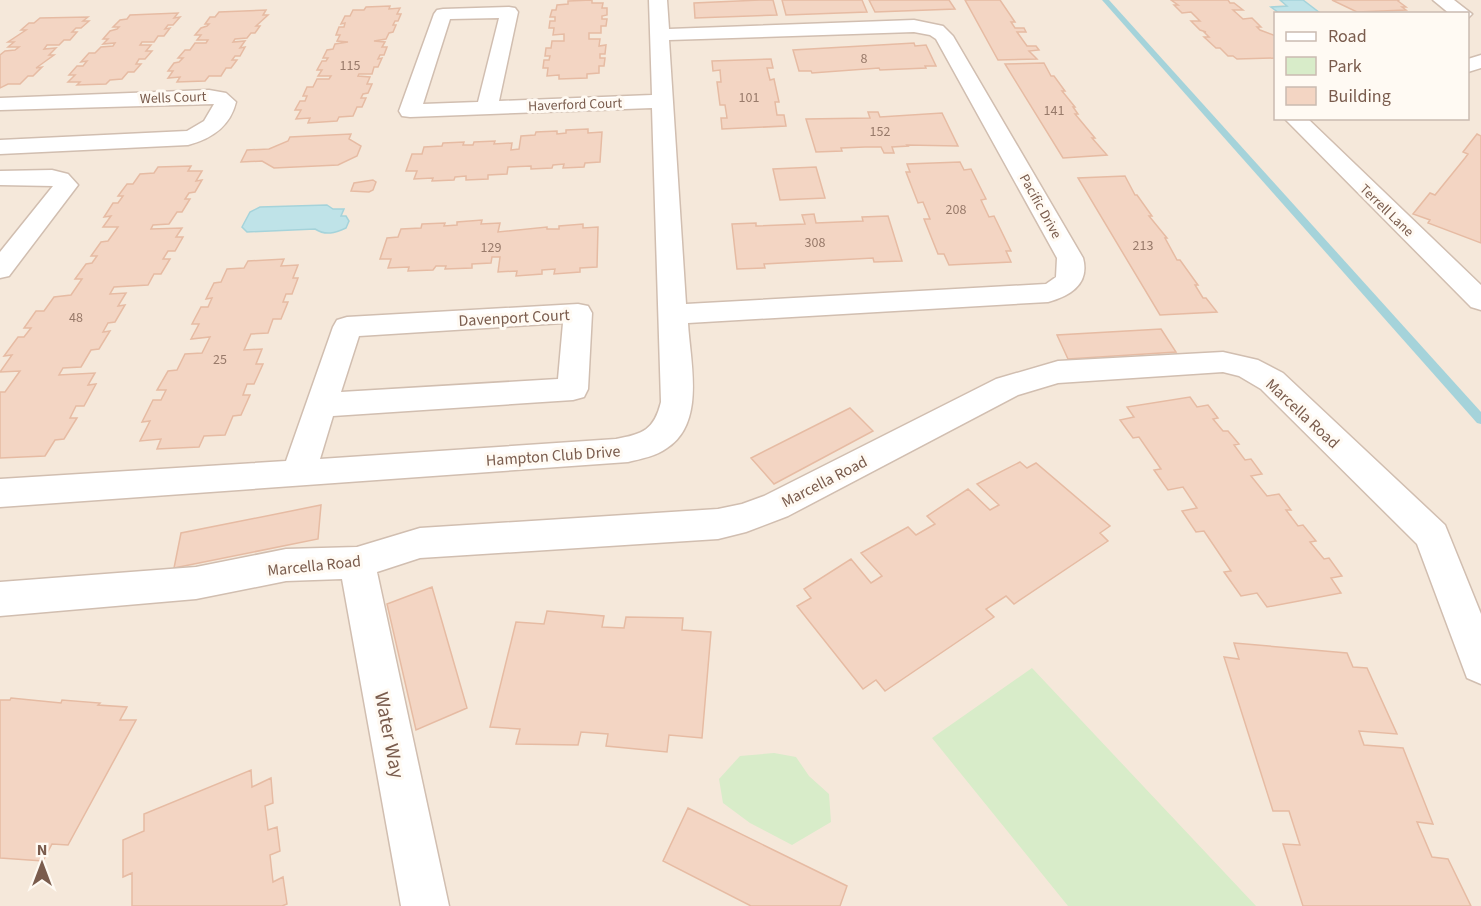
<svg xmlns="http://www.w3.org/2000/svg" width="1481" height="906" viewBox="0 0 1481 906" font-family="'Source Sans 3',sans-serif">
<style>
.residential{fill:#f5e8da;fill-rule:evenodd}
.green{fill:#d8ecc9}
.water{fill:#bfe3e8;stroke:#a5d3da;stroke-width:1.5}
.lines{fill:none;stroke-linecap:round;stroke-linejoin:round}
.stream{fill:#a5d3da;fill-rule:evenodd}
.building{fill:#f3d5c3;stroke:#e6bba3;stroke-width:1.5}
.minor-casing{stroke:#d1beb0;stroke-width:3}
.minor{fill:#fff;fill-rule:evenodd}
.labels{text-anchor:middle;stroke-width:6;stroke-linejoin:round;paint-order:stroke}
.number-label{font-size:14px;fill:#987a6a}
.far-street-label{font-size:14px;fill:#7a5c4d;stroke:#fffaf3}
.street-label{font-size:16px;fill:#7a5c4d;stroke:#fffaf3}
.near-street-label{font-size:20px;fill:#7a5c4d;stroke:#fffaf3}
</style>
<rect width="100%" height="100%" fill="#fdf6ec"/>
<path class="residential" d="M0,0H1481V906H0ZM1276,14H1468V118H1276Z"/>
<path class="green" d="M1032,668L1256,906H1068L932,738Z
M774,753L796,757L809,776L829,794L831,822L792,845L750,823L723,803L719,779L740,756Z"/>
<path class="water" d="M1280,0H1303L1320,13H1279L1271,7L1287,6Z
M327,205L333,209H344L341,216H346L349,221L346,228C335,233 326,236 315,229L247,232L242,227L250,212L260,207Z"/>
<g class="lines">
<path class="stream" d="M1102,0H1109L1481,412V424L1477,423Z"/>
</g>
<path class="building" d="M592,0V3H603L602,8H607V15L602,16V19H607L606,26H601V33H589V39H600L599,46L606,45L605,54H600V58H605L604,66H599V73L587,74V78L559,79V75L547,76L548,68H543L544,60H549L550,56H545L546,48H551L552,41H564V34L553,35L554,28H549L550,21H555V17H550L552,10H556L557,5L568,4V1Z
M760,0H773L777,15L695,18L694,3Z
M782,0H862L867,12L786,15Z
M869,0H949L955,9L875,12Z
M965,0H1000L1015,22H1011L1015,28H1024L1026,32H1017L1027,46H1036L1039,50L1029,51L1037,59L998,60Z
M1171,0H1228L1230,3H1234L1243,10H1233L1243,19L1252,18L1261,27H1257L1260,30L1276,36V58L1237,59L1233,56H1228L1220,48H1216L1204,37H1209L1204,32H1206L1200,30L1191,21H1200L1191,12L1182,13L1174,5H1178Z
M1332,0H1399L1398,1L1406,7H1402L1406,10L1357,12Z
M390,6L389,9L400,8L397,14H401L398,21H395L393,25H396L393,32L389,33L386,39L374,41L385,42L382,47H387L384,55H380L378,59L382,58L378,67H374L372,74H359L358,76L370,77L367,84H372L368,93L363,94L361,98H366L362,107H357L353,116L339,117L337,121L308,123L310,118L296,119L301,110H295L300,101H305L307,96H303L307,87H313L317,79H329L331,76H318L322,70H317L322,61H326L328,58H323L327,50L333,49L335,44L348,42L337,41L340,35H336L339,27H344L345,23L341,24L345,16H350L353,10H364L366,7Z
M266,10L263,15H268L256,26H260L255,33H251L247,38L235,39L233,42L245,41L240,48L245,47L240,56H235L232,60H237L231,68H226L221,76H209L205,81L177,82L180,77L168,78L173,71H168L174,63L179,62L183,58H178L185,50H190L195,43H206L208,40H197L201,35H195L201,28L207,26L209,24H205L210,17H215L219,12Z
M178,13L174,18L180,17L173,25H168L165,29L170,28L164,36H158L154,42H142L140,45H151L146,51H152L145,59H139L136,64H141L134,72H128L122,79L110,80L106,84L77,85L80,82H68L75,75H69L77,66H83L87,61L81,62L89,53H95L101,47L113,46L115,43L103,44L108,39H103L110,31L117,29L119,27H113L120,20L127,19L130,15Z
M88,17L83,21H89L81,28H76L72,32H77L70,40H64L59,45H47L44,49L56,48L49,55H54L36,68L42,67L33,76H28L20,84H8L0,88V55L5,51L15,50L19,47H8L14,42H8L26,30H21L29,23H34L40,18Z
M914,43L915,46L926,45L936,66H925L926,68L880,70L879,68L812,73L811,71H799L793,50Z
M771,59L773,68H767L770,80L774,79L779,102H775L777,115H784L786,126L722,129L721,118H727L725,105H720L717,82H721L720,70L713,71L712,61Z
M1044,63L1051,76H1054L1065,91H1062L1075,107H1073L1078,114H1075L1095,138H1092L1107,155L1063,158L1005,64Z
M868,112H878L880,117L942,113L958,146L907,145L908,146L892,147L894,153H884L881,147H865L841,148L842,151L816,152L806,119L870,118Z
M588,129V133L602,132L600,162L585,163L584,167L563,168L564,164L553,165L552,168L531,169V166L508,167L507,174L488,175V179L466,180V176L455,177L454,180L432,181L433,178L414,179L417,171H406L412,154H422L424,147L442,146L443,143L464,142L463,145H473L474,142L495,141L494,144L512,143L511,150L519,149L521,136L535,135L536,132L557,131V134L566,133V130Z
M351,134L349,139L361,146L357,156L338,165L274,168L262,161L241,162L247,150L269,149L288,141L290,137Z
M1477,134L1481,136V243L1428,223L1430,220L1413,214L1430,193L1435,195L1465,158L1468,154L1463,152Z
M960,162L964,170L971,169L986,199L981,200L989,217L994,216L1011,251H1006L1011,262L949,265L944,254H938L924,219H930L923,202L918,203L906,172H910L907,164Z
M191,166L188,171H202L196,181L202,180L195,192L189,193L185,199H190L182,212H177L169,224L153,225L151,229L182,228L176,237H183L175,251H168L163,259H170L161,274H154L148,285L114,287L110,294L126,293L118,306L125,305L115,322L108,323L103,332L110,331L99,349L91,350L81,367L63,368L59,375L95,373L88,385L96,384L84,406H76L70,418H77L64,439L55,440L45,456L0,458V392H5L20,371L0,372L12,355L4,356L18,337H24L31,328H24L36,311H44L54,297L71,295L82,279H75L86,264L92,263L97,256H91L101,242L108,241L118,227H103L111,216L104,217L113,203H118L123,196H118L127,184H133L140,174L154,173L158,167Z
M816,167L825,198L780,200L773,169Z
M1125,176L1135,195H1137L1152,216H1149L1167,238H1165L1177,260H1180L1198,285H1195L1203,298H1206L1217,312L1160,315L1078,178Z
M373,180L376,182L373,190L369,192L351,191L354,183Z
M814,214L816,223L863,221L862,217L888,216L902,261L874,262L873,258L764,264L765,268L737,269L732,224L756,223V226L805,224L802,215Z
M482,220L481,224L500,223L498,232L547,227V229H559V226L583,224V228L598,227L597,267L580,268V272L554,274L555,269L542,270V274L516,276L517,271L498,272L500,257H492L491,263L472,264V268L445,269L446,266H436L433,270L408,271L409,267L388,268L391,259H380L387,238L398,237L401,229L421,228L422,224L445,223L444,226L457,225V222Z
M284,259L281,266L298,265L293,278H298L292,294H286L283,302H288L281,319H273L268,333L251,334L244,350L262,349L256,364H263L254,384H247L243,395H250L241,415L233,416L225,435L204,436L199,447L157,449L161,439L140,441L150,421L142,422L153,400H161L166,390H157L168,371L177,370L185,354L202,353L210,337L191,339L199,324H192L201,307H208L212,298L206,299L214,283L221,282L227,269L244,268L248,261Z
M1161,329L1176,352L1068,359L1057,335Z
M1190,397L1197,407L1208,405L1218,418L1213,419L1223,431H1228L1239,444L1234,445L1245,460L1251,459L1262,474L1251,476L1267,496L1279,494L1291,510H1286L1298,526L1303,525L1316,541L1310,542L1324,559L1329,558L1342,576L1331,578L1341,593L1267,607L1257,593L1241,596L1224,572L1231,571L1204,531L1196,532L1182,511L1197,508L1183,487L1168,490L1154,470L1161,469L1139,437L1133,438L1120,420L1134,417L1127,407Z
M850,408L873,431L774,484L751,458Z
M1020,462L1027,468L1036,463L1110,526L1100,533L1108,541L1014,604L1006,596L986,609L994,617L885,691L876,680L863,689L797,606L811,598L804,589L851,559L871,583L882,576L861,553L908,527L916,535L935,524L927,516L968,489L990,510L999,505L977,484Z
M321,505L318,539L174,568L181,533Z
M432,587L467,708L416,730L387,604Z
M547,611L604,616L602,627L624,628L626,617L683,618L682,630L711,632L702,738L669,735L667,752L606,746L608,734L581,732L578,745L516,744L520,729L490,727L516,622L544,624Z
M1234,643L1347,653L1353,667L1367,668L1397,734L1359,731L1364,745L1403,748L1433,824L1417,822L1432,857L1448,859L1471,906H1303L1283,844L1300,845L1289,811H1273L1224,657L1239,659Z
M11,698L61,703L62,700L100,703L98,705L127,707L120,720H136L68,845L52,844L43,861L0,858V700H10Z
M251,770L252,787L271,778L273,803L265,806L268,830L277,827L280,851L270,855L273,882L283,877L287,904L282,906H132V873L123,877V840L144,831V814Z
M688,808L847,886L840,906H751L663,861Z"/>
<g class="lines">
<defs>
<path id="minor" d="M649,0H667L669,29L914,20L943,26L953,36L1083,258C1090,284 1070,296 1048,302L688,323C690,361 706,423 667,448C656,456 641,459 628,462L0,507V479L286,461L333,327L337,320L347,317L578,304L588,306L592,313L588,389L584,397L573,400L333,416L320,459L616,439C643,434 654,430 661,402L652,108L410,117L402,116L399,111L434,14L437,10L443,9L509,7L515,8L518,12L499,101L652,95ZM499,18L478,102L423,104L450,19ZM914,32L930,35L936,39L1057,258L1056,277L1046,284L686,304L669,40ZM563,323L558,379L341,392L359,336Z
M1433,0H1454L1472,14L1468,18V14H1450Z
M1481,55V68L1468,72V59Z
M209,90L226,93L236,102C230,127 211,139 188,145L0,154V140L187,131L204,121L214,104L0,110V98Z
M1284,118H1307L1481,285V310L1471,307Z
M52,170L68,174L78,185L9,276L0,278V252L53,186L0,185V171Z
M1223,352L1258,360L1283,373L1445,525L1481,614V684L1467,678L1417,544L1261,389L1239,376L1223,372L1058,383L1018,395L788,516L746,532L718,539L420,558L377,572L449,906H401L342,579L286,581L196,599L0,616V582L196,567L286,549L357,547L420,528L718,509L742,504L764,496L996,379L1058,361Z"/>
</defs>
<use href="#minor" class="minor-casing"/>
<use href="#minor" class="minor"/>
</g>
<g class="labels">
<g class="number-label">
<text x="864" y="63">8</text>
<text x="350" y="70">115</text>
<text x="749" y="102">101</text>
<text x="1054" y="115">141</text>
<text x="880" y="136">152</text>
<text x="956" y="214">208</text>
<text x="815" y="247">308</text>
<text x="1143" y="250">213</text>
<text x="491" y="252">129</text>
<text x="76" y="322">48</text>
<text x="220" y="364">25</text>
</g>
<g class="far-street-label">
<text transform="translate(173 97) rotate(-2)" y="5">Wells Court</text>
<text transform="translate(575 104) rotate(-2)" y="5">Haverford Court</text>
<text transform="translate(1041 206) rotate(61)" y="5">Pacific Drive</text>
<text transform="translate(1387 210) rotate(44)" y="5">Terrell Lane</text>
</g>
<g class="street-label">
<text transform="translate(514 317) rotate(-3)" y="6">Davenport Court</text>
<text transform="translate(1303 413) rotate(43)" y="6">Marcella Road</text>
<text transform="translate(553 455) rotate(-4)" y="6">Hampton Club Drive</text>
<text transform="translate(824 481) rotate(-27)" y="6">Marcella Road</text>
<text transform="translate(314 565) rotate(-6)" y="6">Marcella Road</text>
</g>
<g class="near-street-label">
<text transform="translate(390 735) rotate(79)" y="7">Water Way</text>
</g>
</g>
<rect x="1274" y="12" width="195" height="108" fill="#fffaf3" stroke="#cabbb1" stroke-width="1.5"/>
<rect x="1286" y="32" width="30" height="9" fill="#ffffff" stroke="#cabbb1" stroke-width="1.5"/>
<text x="1328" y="42" font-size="18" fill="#7a5c4d">Road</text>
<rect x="1286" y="57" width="30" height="18" fill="#d8ecc9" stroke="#cabbb1" stroke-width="1.5"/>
<text x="1328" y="72" font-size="18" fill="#7a5c4d">Park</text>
<rect x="1286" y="87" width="30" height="18" fill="#f3d5c3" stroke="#cabbb1" stroke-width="1.5"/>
<text x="1328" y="102" font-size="18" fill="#7a5c4d">Building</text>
<g transform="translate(42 864)" stroke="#fffaf3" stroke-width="4.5" paint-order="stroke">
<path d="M0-4.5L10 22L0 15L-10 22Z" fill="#7a5c4d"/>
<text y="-9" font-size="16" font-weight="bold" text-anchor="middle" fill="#7a5c4d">N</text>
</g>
</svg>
